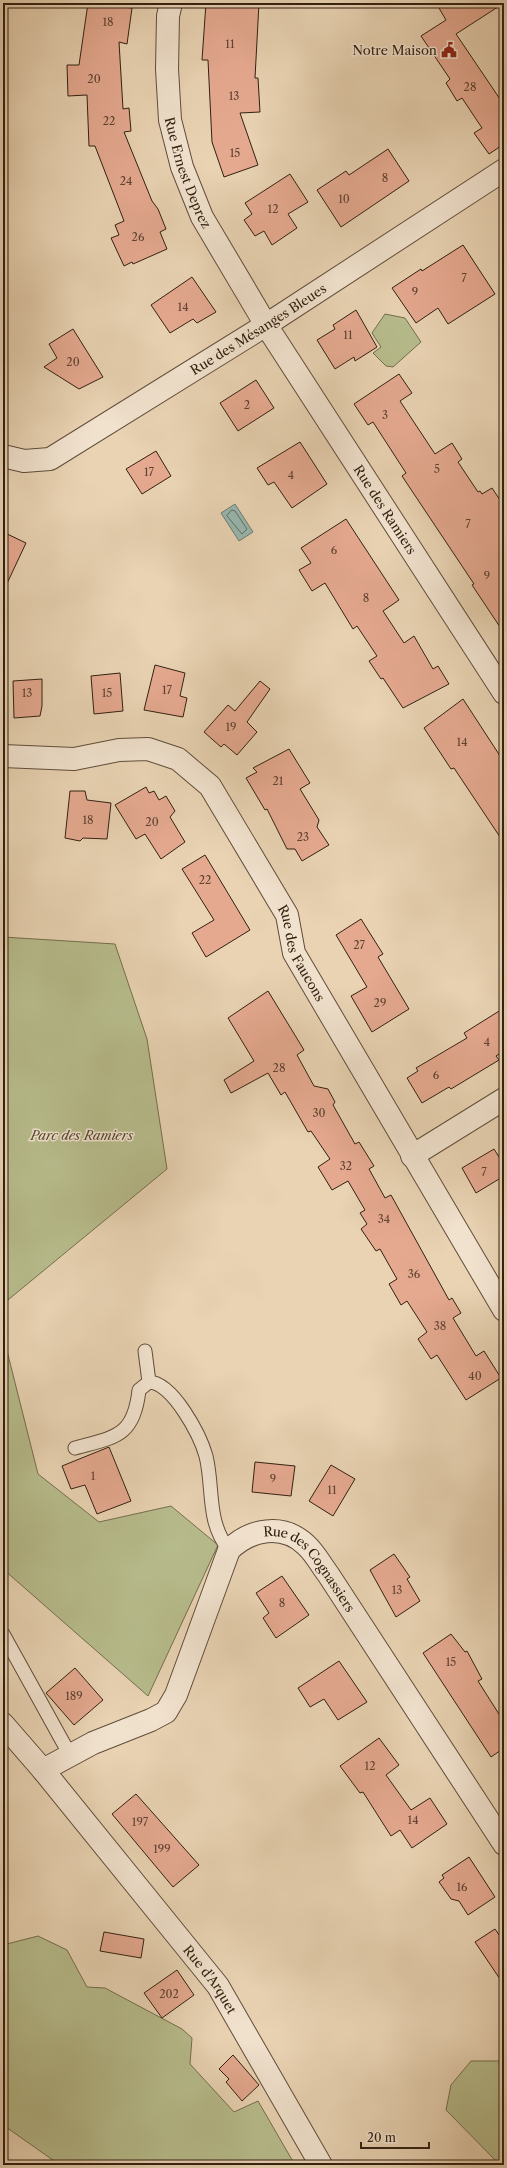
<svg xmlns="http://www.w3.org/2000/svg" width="507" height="2168" viewBox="0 0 507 2168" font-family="'Libre Caslon Text',serif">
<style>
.green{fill:#b7bc8c;stroke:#746e4e}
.water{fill:#97b7b0;stroke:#6f7b70}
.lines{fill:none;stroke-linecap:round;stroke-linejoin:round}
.shore{stroke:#646c60;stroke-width:1}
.building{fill:#e5a990;stroke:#322011}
.service-casing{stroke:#604d3a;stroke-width:15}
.minor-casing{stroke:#604d3a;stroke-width:24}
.tertiary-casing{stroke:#604d3a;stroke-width:24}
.service{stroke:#f1e2ce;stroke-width:13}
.minor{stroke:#f1e2ce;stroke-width:22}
.tertiary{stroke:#f1e2ce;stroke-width:22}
.labels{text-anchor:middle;stroke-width:3;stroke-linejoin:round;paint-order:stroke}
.number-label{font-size:11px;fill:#5f4231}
.poi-label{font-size:13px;fill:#322011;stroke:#f1e2ce;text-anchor:end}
.street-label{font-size:13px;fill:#322011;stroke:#f1e2ce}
.park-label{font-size:13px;font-style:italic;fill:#534730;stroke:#f1e2ce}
</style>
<rect width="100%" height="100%" fill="#e9d3b3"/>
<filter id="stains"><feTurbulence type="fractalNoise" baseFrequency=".005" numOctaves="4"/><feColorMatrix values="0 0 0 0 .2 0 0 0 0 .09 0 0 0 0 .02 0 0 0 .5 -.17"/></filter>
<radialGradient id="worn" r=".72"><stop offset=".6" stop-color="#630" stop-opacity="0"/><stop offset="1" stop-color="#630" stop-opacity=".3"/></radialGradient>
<path class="green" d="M385,314L405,318L421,342L393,367L386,366L373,353L381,347L372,333Z
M3,937L115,944L147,1039L167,1169L3,1304Z
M3,1335L38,1474L99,1522L171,1506L218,1545L148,1696L3,1569Z
M38,1936L67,1950L87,1987L105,1988L182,2029L192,2038L190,2064L234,2112L258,2101L295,2165H60L3,2125V1945Z
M471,2061H499L504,2070V2165H500L446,2110L451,2085Z"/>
<path class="water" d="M235,504L253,532L239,541L221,513Z"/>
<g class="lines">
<path class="shore" d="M232,510L235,511L247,529L242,534L227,516Z"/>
</g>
<path class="building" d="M88,3L132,8L127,44L119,42L123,109L129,108L131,131L124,132L152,201L158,209L166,229L160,232L167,249L133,264L132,262L124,266L111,238L119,235L115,225L124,221L95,146H89L87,95L68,96L67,65H79Z
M206,3H259L255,78H258L260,112L240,113L258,165L224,177L212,142L208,60H202Z
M436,3H504L456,34L504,105V144L489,154L474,133L482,128L462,98L457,101L446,83L450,79L421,36L446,20Z
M388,149L409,181L341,227L317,190L346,171L349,175Z
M290,174L308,202L288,214L297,228L272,245L264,231L255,236L244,220L252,214L245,203Z
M463,245L495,294L448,324L438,308L416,323L392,288L421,269L422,271Z
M192,277L216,312L197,323L193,319L170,333L151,305Z
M356,310L377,347L355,361L354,357L335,369L317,340L335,329L333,325Z
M73,329L103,377L79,389L44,367L57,358L49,344Z
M399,374L412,393L400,401L435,454L452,443L462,459L458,462L478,492L480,491L482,494L492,488L504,506V633L472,585L474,584L402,476L406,473L373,422L368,425L354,404Z
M256,380L274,408L238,431L220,403Z
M300,442L327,484L292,508L274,482L268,485L257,468Z
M156,451L171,476L142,494L126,469Z
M346,519L399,600L383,611L404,643L414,636L433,669L438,666L449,684L403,708L383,678L381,679L369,661L377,656L357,626L353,629L325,583L312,591L299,570L311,563L301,548Z
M3,532L26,543L3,592Z
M155,665L185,673L180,696L187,698L183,717L144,710Z
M120,673L123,711L94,714L91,676Z
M42,679V706L40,716L14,718L13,681Z
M260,681L270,689L247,722L257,732L237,755L224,744L221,747L204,732L228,705L235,711Z
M463,699L504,762V843L454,768L451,769L424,728Z
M289,749L310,783L300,789L319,820L317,827L329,845L302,861L295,849H287L267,809L265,810L246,778L257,772L253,768Z
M146,787L149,793L154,791L159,800L166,796L175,811L170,817L185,842L161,859L145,834L136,839L115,805Z
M70,791H85L87,800L111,803L107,839L83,838L80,841L65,838Z
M205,855L250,930L206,957L192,933L214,920L182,869Z
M361,919L383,954L378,957L409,1009L372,1032L351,996L367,987L336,935Z
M268,991L304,1050L297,1055L314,1086L328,1089L335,1102L333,1105L355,1144L359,1142L374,1166L369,1169L385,1198L391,1195L449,1300L452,1298L461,1313L453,1318L476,1356L484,1351L501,1378L466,1400L437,1355L431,1359L418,1339L427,1332L407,1301L401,1305L389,1284L397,1279L380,1249L376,1251L361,1229L367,1224L360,1213L365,1210L348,1181L332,1190L318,1167L330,1159L311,1131L308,1132L285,1092L281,1095L268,1073L231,1093L224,1080L254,1061L228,1018Z
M504,1008V1051L496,1056L499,1060L451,1089L449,1087L422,1103L407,1078L418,1071L416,1068L467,1038L464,1033Z
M494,1149L504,1165V1176L476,1193L462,1168Z
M109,1447L131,1501L97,1514L85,1485L71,1489L62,1466Z
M255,1462L295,1466L291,1496L252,1492Z
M331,1465L355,1479L333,1516L309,1501Z
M394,1554L410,1577L407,1579L420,1601L396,1617L370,1570Z
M282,1576L309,1615L276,1638L263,1618L269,1613L256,1593Z
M451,1634L465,1652L467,1651L482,1679L478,1681L504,1722V1748L491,1757L423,1653Z
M339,1661L367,1702L338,1720L324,1699L310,1707L298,1688Z
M75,1668L103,1700L74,1725L46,1693Z
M379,1738L399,1765L386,1775L411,1810L430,1798L447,1824L412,1848L400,1830L391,1836L363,1792L360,1793L340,1766Z
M136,1794L199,1865L173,1887L112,1814Z
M469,1857L495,1897L468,1915L459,1901L451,1899L439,1882L444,1878L442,1875Z
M495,1929L504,1942V1985L475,1942Z
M104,1932L144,1939L141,1958L100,1951Z
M177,1970L194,1995L162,2018L144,1993Z
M233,2055L259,2085L242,2101L226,2082L229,2079L219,2069Z"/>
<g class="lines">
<defs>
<path id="service" d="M145,1351L149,1382
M75,1448C115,1437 134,1437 139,1390L149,1382C173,1383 200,1435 206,1456C214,1489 206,1521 229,1550
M3,1634L70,1755"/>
<g id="minor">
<path id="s1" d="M171,3L168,16L167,69L170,120L182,167L202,217L266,325L504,693"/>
<path id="s2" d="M3,456L24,461L50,459L266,325L504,170"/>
<path id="s3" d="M3,756L74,759L119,750L148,749L178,759L210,786L287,915L294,953L504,1310"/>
<path d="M412,1156L504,1099"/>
<path id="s4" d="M43,1770L93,1743L151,1720L166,1712L176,1695L229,1550C250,1529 283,1523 306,1545C315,1553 321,1565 328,1574L504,1844"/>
</g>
<g id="tertiary">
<path id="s5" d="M3,1724L43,1770L218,1986L321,2165"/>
</g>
</defs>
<use href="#service" class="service-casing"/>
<use href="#minor" class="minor-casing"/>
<use href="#tertiary" class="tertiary-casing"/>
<use href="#service" class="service"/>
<use href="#minor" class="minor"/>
<use href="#tertiary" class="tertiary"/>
</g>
<defs>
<symbol id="civic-bare" viewBox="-9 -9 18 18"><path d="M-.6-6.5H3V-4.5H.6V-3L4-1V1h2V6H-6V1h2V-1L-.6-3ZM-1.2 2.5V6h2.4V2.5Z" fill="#8f2418" stroke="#f1e2ce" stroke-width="2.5" paint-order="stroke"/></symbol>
</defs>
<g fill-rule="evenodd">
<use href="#civic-bare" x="438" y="39" width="22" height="22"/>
</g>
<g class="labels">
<g class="number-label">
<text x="108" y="26">18</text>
<text x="230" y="48">11</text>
<text x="94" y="83">20</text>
<text x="470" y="91">28</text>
<text x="234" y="100">13</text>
<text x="109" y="125">22</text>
<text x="235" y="157">15</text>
<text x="385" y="182">8</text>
<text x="126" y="185">24</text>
<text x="344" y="203">10</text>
<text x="273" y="213">12</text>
<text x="138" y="241">26</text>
<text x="464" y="282">7</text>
<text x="415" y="296">9</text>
<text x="183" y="311">14</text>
<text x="348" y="339">11</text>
<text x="73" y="366">20</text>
<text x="247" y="409">2</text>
<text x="385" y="419">3</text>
<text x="437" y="473">5</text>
<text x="149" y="476">17</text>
<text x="291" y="479">4</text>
<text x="468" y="528">7</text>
<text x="334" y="554">6</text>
<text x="487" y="580">9</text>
<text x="366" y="602">8</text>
<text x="167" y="694">17</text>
<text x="27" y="697">13</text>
<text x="107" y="697">15</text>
<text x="231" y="731">19</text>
<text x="462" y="746">14</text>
<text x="278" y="785">21</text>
<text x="88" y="824">18</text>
<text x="152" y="826">20</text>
<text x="303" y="841">23</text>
<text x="205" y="884">22</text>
<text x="359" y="949">27</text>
<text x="380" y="1007">29</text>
<text x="487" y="1046">4</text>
<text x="279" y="1072">28</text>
<text x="436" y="1079">6</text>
<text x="319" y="1117">30</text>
<text x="346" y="1170">32</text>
<text x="484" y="1176">7</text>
<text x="384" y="1223">34</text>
<text x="414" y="1278">36</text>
<text x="440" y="1330">38</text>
<text x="475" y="1380">40</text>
<text x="93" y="1480">1</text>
<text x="273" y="1483">9</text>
<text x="332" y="1494">11</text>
<text x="397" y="1594">13</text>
<text x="282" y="1607">8</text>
<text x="451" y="1666">15</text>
<text x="74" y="1700">189</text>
<text x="370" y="1770">12</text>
<text x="413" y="1824">14</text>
<text x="140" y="1826">197</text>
<text x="162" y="1853">199</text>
<text x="462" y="1891">16</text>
<text x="169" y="1998">202</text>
</g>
<g class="poi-label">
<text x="437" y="55">Notre Maison</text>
</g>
<g class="street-label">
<text dy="5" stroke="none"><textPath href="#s1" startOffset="173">Rue Ernest Deprez</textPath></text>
<text dy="5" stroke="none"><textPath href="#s2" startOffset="293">Rue des Mésanges Bleues</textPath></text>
<text dy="5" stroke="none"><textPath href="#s1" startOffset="565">Rue des Ramiers</textPath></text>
<text dy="5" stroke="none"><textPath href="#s3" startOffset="411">Rue des Faucons</textPath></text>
<text dy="5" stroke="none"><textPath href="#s4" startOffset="413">Rue des Cognassiers</textPath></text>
<text dy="5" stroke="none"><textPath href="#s5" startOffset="329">Rue d'Arquet</textPath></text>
</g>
<g class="park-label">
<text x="82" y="1140">Parc des Ramiers</text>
</g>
</g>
<rect width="507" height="2168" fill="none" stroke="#e9d3b3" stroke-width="16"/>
<rect x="4" y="4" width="499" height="2160" fill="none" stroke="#322011" stroke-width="2"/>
<rect x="8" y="8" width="491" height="2152" fill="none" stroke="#322011"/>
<path d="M361 2142v6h68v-6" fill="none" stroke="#322011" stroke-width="2"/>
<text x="367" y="2142" font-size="12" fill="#322011" stroke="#f1e2ce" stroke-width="3" paint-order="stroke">20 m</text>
<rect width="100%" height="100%" filter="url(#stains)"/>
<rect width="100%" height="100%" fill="url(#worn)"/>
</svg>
